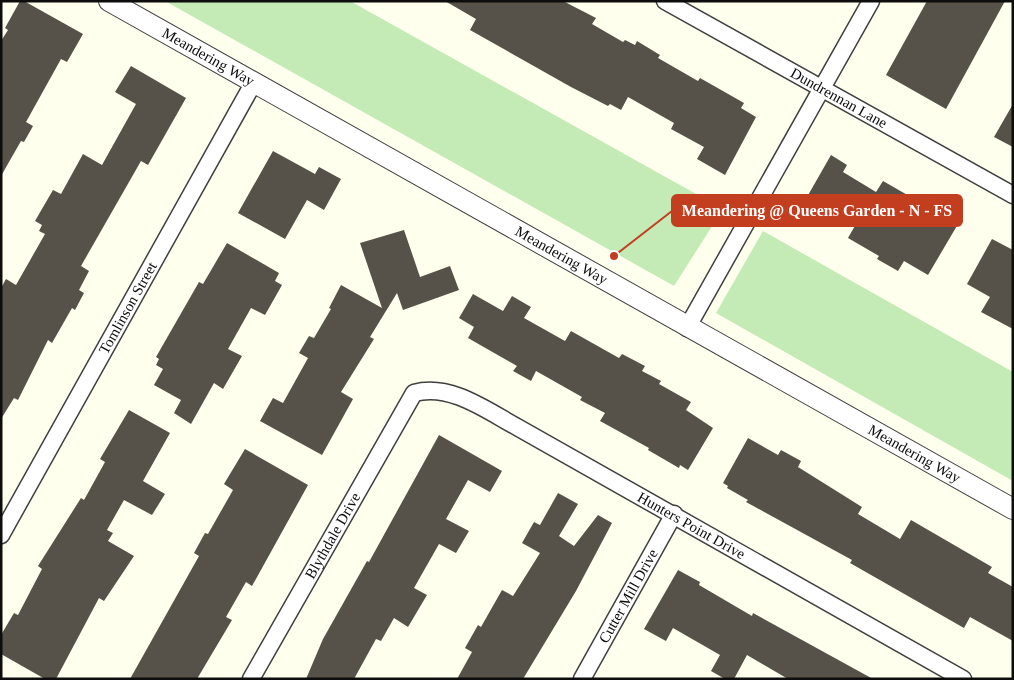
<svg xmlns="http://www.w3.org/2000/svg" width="1014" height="680" viewBox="0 0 1014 680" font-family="'Times New Roman',serif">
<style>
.green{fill:#c4ebb5}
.building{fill:#565149}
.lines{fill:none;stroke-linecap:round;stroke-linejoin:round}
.minor-casing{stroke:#404040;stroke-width:19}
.tertiary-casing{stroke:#404040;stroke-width:22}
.minor{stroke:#fff;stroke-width:16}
.tertiary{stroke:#fff;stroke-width:20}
.labels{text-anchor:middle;stroke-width:5;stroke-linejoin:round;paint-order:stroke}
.street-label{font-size:15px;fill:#0d0d0d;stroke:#fff}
.leader{fill:none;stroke:#c33e1f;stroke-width:2}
.callout-dot{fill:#c33e1f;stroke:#fff;stroke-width:2}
.callout{fill:#c33e1f;stroke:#c33e1f;stroke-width:2}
.callout-label{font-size:16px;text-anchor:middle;font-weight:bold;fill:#fff}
</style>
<rect width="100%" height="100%" fill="#feffec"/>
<path class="green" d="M165,1H350L723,209L674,286Z
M763,231L1013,372V481L716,313Z"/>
<path class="building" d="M20,1H24L83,34L67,62L61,59L26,122L33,126L24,142L21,141L1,176V41L8,30L5,28Z
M445,1H563L596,18L592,24L623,42L625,40L635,45L637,41L660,55L658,58L698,81L700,78L744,103L741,108L756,117L725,175L697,159L704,147L671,129L674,123L628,97L621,110L610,104L608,106L571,87L470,30L476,19Z
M927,1H1005L946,109L886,75Z
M131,66L186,98L148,165L141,161L81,266L89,271L79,290L84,293L75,310L72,308L52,343L48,340L18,400L14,398L1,419V288L6,279L16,285L45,234L39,231L42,225L35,221L53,190L61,194L83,154L102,165L136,104L115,92Z
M1013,104V147L994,137Z
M273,151L315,174L319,167L341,179L324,210L307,200L285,239L238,213Z
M831,155L847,165L843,172L876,192L883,181L958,224L928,275L904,261L898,271L877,259L879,256L848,238L860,217L833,202L821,224L799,211Z
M404,230L420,277L450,266L459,290L403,310L397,293L370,337L374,339L341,392L353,399L322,455L260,421L273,398L283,403L308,358L299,353L309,336L314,338L331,309L329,308L341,285L382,308L360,243Z
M992,239L1013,250V329L981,312L990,297L967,284Z
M227,243L279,273L275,281L282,285L265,315L251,308L228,349L242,356L223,389L214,383L191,424L174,413L181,400L154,385L163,369L156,365L159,359L156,357L199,282L203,284Z
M473,294L503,311L512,296L531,307L524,318L565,341L571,331L619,358L622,354L624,355L645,366L642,371L661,381L659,384L691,402L686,410L713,428L688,470L680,465L679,468L648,450L649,448L600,421L605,413L580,400L582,397L536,371L531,381L513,371L517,366L468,338L474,327L459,318Z
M129,410L170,433L143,481L165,494L152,515L124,500L107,530L113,533L108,541L134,556L104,601L99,598L56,679H45L1,654V635L14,613L18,615L42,569L38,566L81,498L84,500L105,462L100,459Z
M439,435L502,471L490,492L468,480L446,519L469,531L456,553L439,544L414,588L427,595L408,627L394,618L381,641L376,639L354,679H306L323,639L367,561L369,562Z
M748,438L778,455L781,450L801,461L798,467L862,507L858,514L900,539L911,520L992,567L988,573L1013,587V641L970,617L964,628L850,563L852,560L746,502L748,500L727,488L728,486L723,483Z
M245,449L308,485L252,586L246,582L226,617L232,620L197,679H130L199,556L194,553L205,533L208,534L233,490L224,484Z
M558,493L578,504L559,536L574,546L598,515L612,523L576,591L523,679H457L472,652L465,648L478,625L481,627L502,590L513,596L540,553L522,543L534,522L540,525Z
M678,570L700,582L699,585L752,616L753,613L873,679H788L747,655L734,679H725L711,671L720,655L673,628L666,641L644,629Z"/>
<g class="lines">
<defs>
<g id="minor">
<path id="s1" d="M665,1L1013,195"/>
<path d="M687,328L871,1"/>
<path id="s2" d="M1,535L254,82"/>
<path id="s3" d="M251,679L414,393C450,383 486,410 517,427L963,679"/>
<path id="s4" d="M582,679L674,514"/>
</g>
<g id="tertiary">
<path id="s5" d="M109,1L1013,509"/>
</g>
</defs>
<use href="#minor" class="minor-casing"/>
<use href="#tertiary" class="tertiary-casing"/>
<use href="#minor" class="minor"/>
<use href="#tertiary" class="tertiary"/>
</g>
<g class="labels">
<g class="street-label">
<text dy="5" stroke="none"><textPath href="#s5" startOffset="114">Meandering Way</textPath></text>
<text dy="5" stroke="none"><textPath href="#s1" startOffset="199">Dundrennan Lane</textPath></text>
<text dy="5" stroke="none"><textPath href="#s5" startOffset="519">Meandering Way</textPath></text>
<text dy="5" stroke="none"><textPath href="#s2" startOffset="260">Tomlinson Street</textPath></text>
<text dy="5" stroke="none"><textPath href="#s5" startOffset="924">Meandering Way</textPath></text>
<text dy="5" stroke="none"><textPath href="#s3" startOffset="641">Hunters Point Drive</textPath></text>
<text dy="5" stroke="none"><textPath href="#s3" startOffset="165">Blythdale Drive</textPath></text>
<text dy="5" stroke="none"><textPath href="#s4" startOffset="95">Cutter Mill Drive</textPath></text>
</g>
</g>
<path class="leader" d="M614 256L672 211"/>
<circle class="callout-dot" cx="614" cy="256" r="5"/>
<rect class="callout" x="672" y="195" width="290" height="31" rx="5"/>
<g class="callout-label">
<text x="817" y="216">Meandering @ Queens Garden - N - FS</text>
</g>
<rect width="1014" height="680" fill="none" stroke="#0d0d0d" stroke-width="5"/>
</svg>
